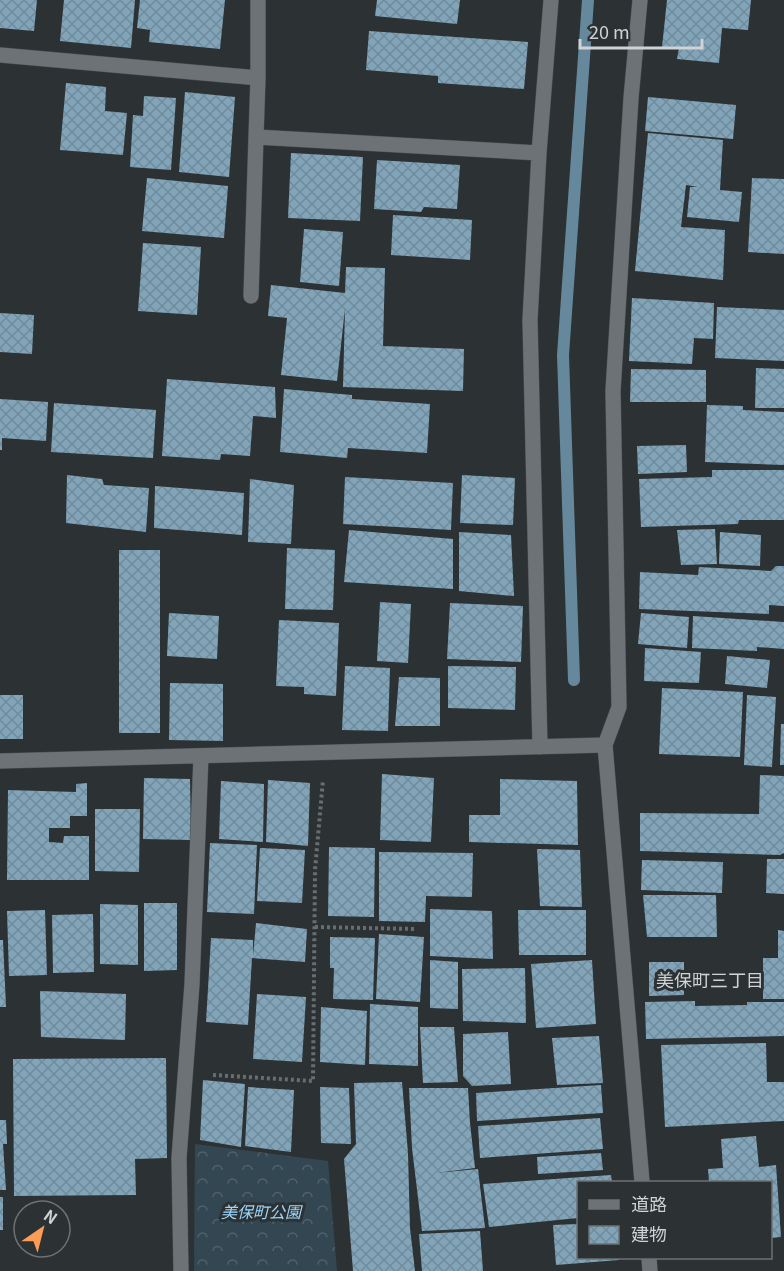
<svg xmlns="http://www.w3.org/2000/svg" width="784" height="1271" viewBox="0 0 784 1271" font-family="Georgia,'Noto Sans JP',serif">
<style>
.forest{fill:url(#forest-crowns)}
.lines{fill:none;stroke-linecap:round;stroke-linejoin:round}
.stream{stroke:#66889c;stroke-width:12}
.building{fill:url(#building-cross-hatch)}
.minor-casing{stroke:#494d50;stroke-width:16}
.path{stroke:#686d70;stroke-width:4;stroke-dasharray:3 3;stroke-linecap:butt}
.minor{stroke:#6c7275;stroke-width:15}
.labels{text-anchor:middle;stroke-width:6;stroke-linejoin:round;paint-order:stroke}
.park-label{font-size:16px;font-style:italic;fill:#9bd8fb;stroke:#2c3134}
.neighbourhood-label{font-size:18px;fill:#cfd3d5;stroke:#2c3134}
</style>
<defs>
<pattern id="forest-crowns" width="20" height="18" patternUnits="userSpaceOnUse" patternTransform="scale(1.5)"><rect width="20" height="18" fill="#334752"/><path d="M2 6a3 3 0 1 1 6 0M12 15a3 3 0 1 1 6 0" fill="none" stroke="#50616a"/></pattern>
<pattern id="building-cross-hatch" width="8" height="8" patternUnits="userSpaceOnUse" patternTransform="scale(1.5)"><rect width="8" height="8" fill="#81a4b9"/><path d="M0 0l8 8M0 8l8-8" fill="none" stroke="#708b9b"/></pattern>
</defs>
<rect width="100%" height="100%" fill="#2c3134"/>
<path class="forest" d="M195,1144L328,1161L337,1271H194Z"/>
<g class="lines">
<path class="stream" d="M574,680L563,355L588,0"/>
</g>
<path class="building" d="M0,0H37L34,31L0,28Z
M64,0H135L131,48L60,41Z
M140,0H225L220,49L149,42L150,30L137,28Z
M377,0H460L457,24L375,16Z
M667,0H751L748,30L722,28L719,63L677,59L679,48L662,47Z
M369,31L528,42L524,89L438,83V76L366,70Z
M66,83L106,87L105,111L127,113L123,155L60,150Z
M185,92L235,97L229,177L179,172Z
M144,96L176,98L171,170L130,167L133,115L143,116Z
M648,97L736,105L733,139L645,131Z
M648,133L723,140L720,190L742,192L739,222L687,217L690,187H698L686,185L681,227L725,230L723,280L635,271Z
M291,153L363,157L360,221L288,218Z
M377,160L460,165L457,209L424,207L421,212L374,209Z
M147,178L228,186L224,238L142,231Z
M752,178L784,179V254L748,252Z
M393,215L472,220L470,260L391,255Z
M304,229L343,232L339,286L300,282Z
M143,243L201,247L197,315L138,311Z
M346,267L385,268L383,346L464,349L463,391L343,387L345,309L337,381L281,375L287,318L268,316L271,285L345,293Z
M632,298L714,303L713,339L694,338L692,364L629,361Z
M717,307L784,310V361L715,358Z
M0,313L34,315L32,354L0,352Z
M756,368L784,369V408H755Z
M631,369L706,370V402H630Z
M167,379L275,387L276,418L253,416L250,456L221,454L220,460L162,456Z
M284,389L352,395V399L430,404L427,453L348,448L347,458L280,452Z
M0,399L48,402L46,441L2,438V450H0Z
M54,403L156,410L153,458L51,452Z
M707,405L743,406V410L784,412V465L705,462Z
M686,445L687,472L638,474L637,446Z
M712,470H784V520H739L738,524L641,527L639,479L712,477Z
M67,475L102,479L104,485L149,488L146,532L66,523Z
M462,475L515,478L513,525L460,523Z
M345,477L453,483L451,530L343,524Z
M250,479L294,485L291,544L248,542Z
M155,486L244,493L242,535L154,528Z
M715,529L717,564L681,565L677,530Z
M349,530L453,539V589L344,582Z
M459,532L511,535L514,596L459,591Z
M720,532L761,535L760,566L719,564Z
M287,548L335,550L333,610L285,609Z
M119,550H160V733H119Z
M776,566H784V606L769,605V614L639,609L640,572L698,575L699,567L771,571Z
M380,602L411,604L408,663L377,661Z
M450,603L523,606L521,662L447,659Z
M169,613L219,616L217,659L167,656Z
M641,613L689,617L687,648L638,644Z
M693,616L784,622V649L757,647V651L692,648Z
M279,620L339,623L336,696L304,694V687L276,686Z
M645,648L701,652L699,683L644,681Z
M727,656L770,660L767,688L725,684Z
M345,666L390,668L388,731L342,730Z
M448,666L516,667L515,710L448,708Z
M399,677L440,678V726H395Z
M170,683L223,684V741L169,740Z
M662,688L743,692L740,757L659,754Z
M0,695H23V739H0Z
M747,695L776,697L772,767L744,765Z
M781,724H784V765H780Z
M382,774L434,778L431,842L380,840Z
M760,775L784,776V853L780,855L640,851V813L759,814Z
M144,778L190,779L191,840L143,839Z
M500,779L577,781L578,845L469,842V815H500Z
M268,780L310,783L308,846L266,842Z
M221,781L264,784L263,842L219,839Z
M87,783V816H70V828H49V842L63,843L64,836H89V880H7L8,790L76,792V784Z
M95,809H140L139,872L95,871Z
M210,843L257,845L254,914L207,912Z
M329,847L375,848L374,917L328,916Z
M260,848L305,850L302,903L257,901Z
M537,849L580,850L582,907L540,906Z
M379,852L473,853L472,897L426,896L425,922L379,921Z
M767,859H784V894L766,893Z
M642,860L723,862L722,893L641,890Z
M643,895H716L717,937H647Z
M144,903H177V970L144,971Z
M100,904L138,905V965L100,964Z
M430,909L492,911L493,959L430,956Z
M45,910L47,975L9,976L7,911Z
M518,910H586V955H519Z
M93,914L94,972L53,973L52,915Z
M256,923L307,929L305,962L252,958L248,1025L206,1022L211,938L253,940V956Z
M778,930L784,931V999H763V958H778Z
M379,934L424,937L420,1002L376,999Z
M330,937L375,938L373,1000L333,999L334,968H330Z
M0,940H3L6,1007H0Z
M430,960L458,962V1009L430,1008Z
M592,960L596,1024L536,1028L531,964Z
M649,962H684V995L649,996Z
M525,968L526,1023L463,1021L462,969Z
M40,991L126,994L125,1040L41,1037Z
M257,994L306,997L302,1062L253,1059Z
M695,1001V1006L747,1005V1002H784V1036L646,1039L645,1002Z
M370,1004L418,1007V1066L369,1064Z
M321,1007L367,1011L365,1065L320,1062Z
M420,1027H454L458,1082L423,1083Z
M508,1032L511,1084L472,1086L463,1076V1034Z
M599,1036L603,1083L557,1085L552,1038Z
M766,1043L767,1082H784V1121L665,1127L661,1045Z
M166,1058L167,1158L135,1159L136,1195L14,1196L13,1059Z
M203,1080L245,1084L241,1147L200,1140Z
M402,1082L408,1153L410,1228L415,1271H353L344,1159L356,1144L354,1083Z
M601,1085L603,1113L477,1121L476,1093Z
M248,1087L294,1090L291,1152L245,1146Z
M320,1087L349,1088L351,1144L321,1143Z
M409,1088H468L470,1123L475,1168L436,1173L478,1169L485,1228L422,1231L412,1148Z
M600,1118L603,1149L480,1158L478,1126Z
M0,1120H6L7,1144H3L6,1190H0Z
M756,1136L759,1167L776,1165L781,1237L771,1238V1182H709L708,1169L723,1168L721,1139Z
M601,1153L603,1170L538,1174L537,1157Z
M611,1175L612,1182H578V1218L489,1227L483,1184Z
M0,1197H3V1230H0Z
M578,1224V1258H619V1260L556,1265L553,1225Z
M480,1231L483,1271H422L419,1234Z"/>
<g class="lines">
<defs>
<path id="minor" d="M640,0L631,98L613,391L619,707L605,745L642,1182
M0,55L258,78L256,137L539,153
M258,78V0
M251,296L256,137
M540,747L530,320L539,153L551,0
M0,761L605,745
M649,1258L650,1271
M181,1271L179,1158L192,984L201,756"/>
</defs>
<use href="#minor" class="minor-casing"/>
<path class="path" d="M315,927L415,929
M213,1075L313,1081L315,870L323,780"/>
<use href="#minor" class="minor"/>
</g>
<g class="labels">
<g class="park-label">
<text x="261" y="1218">美保町公園</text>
</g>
<g class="neighbourhood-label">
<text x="710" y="987">美保町三丁目</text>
</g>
</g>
<rect x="577" y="1181" width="195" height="78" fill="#2c3134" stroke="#6d7274" stroke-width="1.5"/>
<rect x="589" y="1200" width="30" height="9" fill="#6c7275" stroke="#6d7274" stroke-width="1.5"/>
<text x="631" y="1211" font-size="18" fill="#cfd3d5">道路</text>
<rect x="589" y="1226" width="30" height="18" fill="url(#building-cross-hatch)" stroke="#6d7274" stroke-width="1.5"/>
<text x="631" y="1241" font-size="18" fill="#cfd3d5">建物</text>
<g transform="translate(42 1229) rotate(35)"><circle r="28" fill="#2c3134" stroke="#6d7274" stroke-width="1.5"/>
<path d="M0-4.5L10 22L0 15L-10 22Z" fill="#fd9c56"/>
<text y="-9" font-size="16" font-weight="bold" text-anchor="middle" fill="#cfd3d5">N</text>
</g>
<path d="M580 39v9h122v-9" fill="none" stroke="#cfd3d5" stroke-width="3"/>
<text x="589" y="39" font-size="18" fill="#cfd3d5" stroke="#2c3134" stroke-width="4.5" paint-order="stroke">20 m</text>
</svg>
